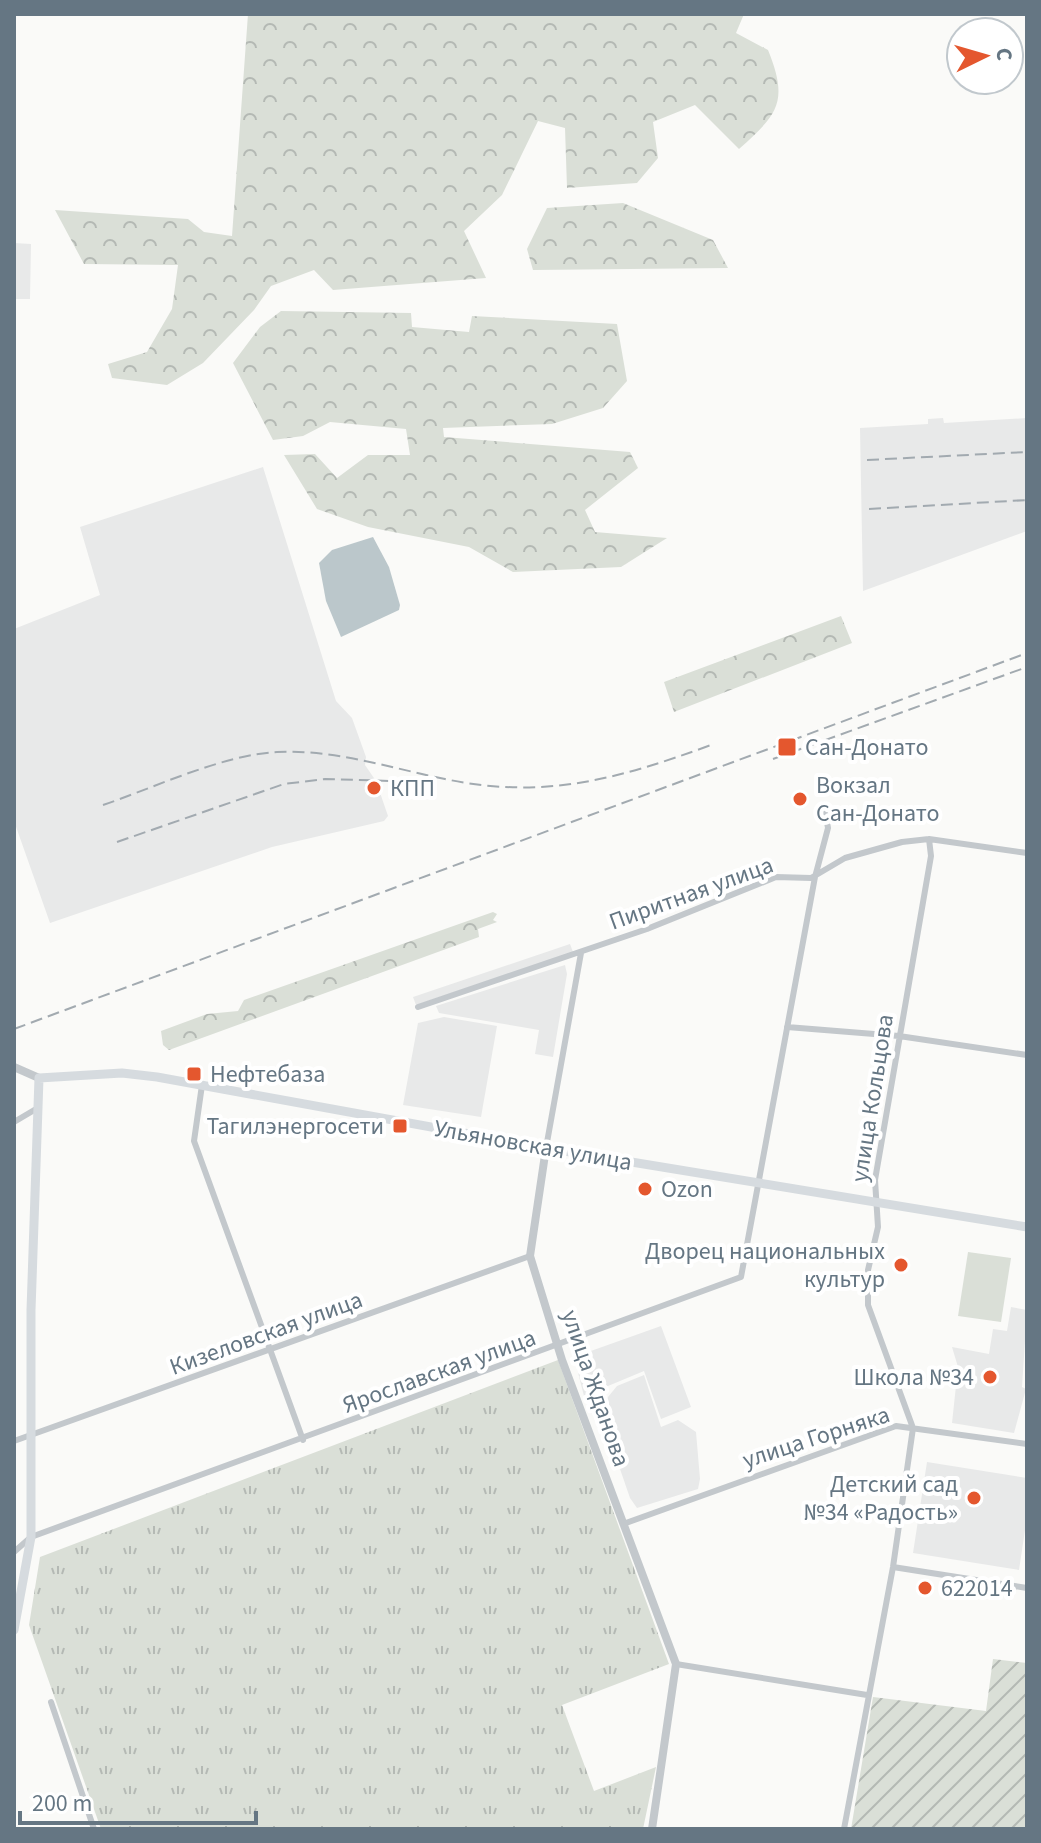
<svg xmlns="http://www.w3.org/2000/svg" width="1041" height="1843" viewBox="0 0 1041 1843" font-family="'Source Sans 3',sans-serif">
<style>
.built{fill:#e8e9e9}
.grass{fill:url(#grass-tufts)}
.forest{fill:url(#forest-crowns)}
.garden{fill:url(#garden-furrows)}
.pitch{fill:#dadfd7}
.water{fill:#bbc7cb}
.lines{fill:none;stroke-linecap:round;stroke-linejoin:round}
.minor{stroke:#c3c8cc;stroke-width:6}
.tertiary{stroke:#c3c8cc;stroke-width:8}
.secondary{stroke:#d6dbdf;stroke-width:9}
.rail{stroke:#a2aab0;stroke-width:2;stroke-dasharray:12 6;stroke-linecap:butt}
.poi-dot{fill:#e4572e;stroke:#fff;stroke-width:3}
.labels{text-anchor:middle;stroke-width:8;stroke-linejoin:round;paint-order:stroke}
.poi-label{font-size:24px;fill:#657683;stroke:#fff;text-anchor:start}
.street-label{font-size:24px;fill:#657683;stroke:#fff}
</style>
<defs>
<pattern id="grass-tufts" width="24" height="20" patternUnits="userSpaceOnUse" patternTransform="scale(2)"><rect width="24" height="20" fill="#dadfd7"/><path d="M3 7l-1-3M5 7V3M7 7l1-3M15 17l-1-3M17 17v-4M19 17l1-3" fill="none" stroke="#b4b9b4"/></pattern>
<pattern id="forest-crowns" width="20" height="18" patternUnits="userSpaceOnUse" patternTransform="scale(2)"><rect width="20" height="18" fill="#dadfd7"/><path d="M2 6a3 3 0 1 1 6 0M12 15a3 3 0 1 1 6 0" fill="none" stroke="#b4b9b4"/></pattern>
<pattern id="garden-furrows" width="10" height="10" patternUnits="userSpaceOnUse" patternTransform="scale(2)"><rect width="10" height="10" fill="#dadfd7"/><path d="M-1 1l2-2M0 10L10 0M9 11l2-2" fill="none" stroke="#b4b9b4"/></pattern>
</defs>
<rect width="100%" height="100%" fill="#fafaf8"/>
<path class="built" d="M14,243L31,244L30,299H14Z
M943,418L944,423L1027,418V531L863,591L860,428L928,424V419Z
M263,467L336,701L352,718L366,757L365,765L376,781L388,816L384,821L272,847L50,923L14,821V629L100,595L80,527Z
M570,944L573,952L416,1005L413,997Z
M565,965L567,974L553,1057L535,1054L539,1030L439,1013L436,1006Z
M444,1017L497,1026L481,1117L403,1105L418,1023Z
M1011,1307L1027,1310L1022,1387L1026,1389L1014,1433L952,1423L958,1367L952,1347L989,1354L993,1329L1007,1331Z
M661,1326L691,1407L661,1419L644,1371L584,1396L574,1357Z
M644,1375L661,1427L678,1420L696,1432L700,1479L698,1489L637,1508L630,1498L599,1408L617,1386Z
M927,1462L1027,1478V1517L1019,1570L913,1553Z"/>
<path class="grass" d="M558,1360L669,1664L562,1705L594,1791L656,1767L643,1829H101L29,1625L40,1557Z"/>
<path class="forest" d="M248,14H744L736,33L768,50C789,102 778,114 739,149L695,105L653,122L658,158L637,183L567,188L565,128L538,121L502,195L464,231L486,278L333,290L314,270L271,286L254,310L203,363L167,385L112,378L108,364L147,352L172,309L178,265L84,264L55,210L188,219L204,232L232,236Z
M623,203L713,240L728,268L533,270L527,249L547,208Z
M281,311L411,313L412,327L469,332L472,316L617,324L627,381L603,408L552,424L443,428L444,437L630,452L638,468L585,510L595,532L667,538L621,567L513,572L469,547L368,527L317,509L284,455L315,454L337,478L368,455H410L406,429L330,422L303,436L273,440L233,363L260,327Z
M841,616L852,643L674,712L664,682Z
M493,912L497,914L493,920L497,922L478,929L479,937L169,1050L163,1045L161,1031L207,1014L238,1011L244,1000Z"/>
<path class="garden" d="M993,1659L1027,1663V1829H851L873,1697L986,1711Z"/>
<path class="pitch" d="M968,1252L1011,1258L1001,1322L958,1316Z"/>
<path class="water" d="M373,537L389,567L400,605L399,610L341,637L326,601L319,563L332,550Z"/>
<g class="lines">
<path class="minor" d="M418,1007L647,929L776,877L811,878L845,858L902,842L929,839L1027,853
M787,1027L899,1036L1027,1055
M202,1085L194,1141L303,1440
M14,1122L36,1109
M546,1148L581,953
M14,1441L530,1256
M623,1524L896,1426L1027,1444
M14,1552L31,1537L741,1277L815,877L828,828L824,804
M893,1567L1027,1588
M676,1664L867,1695
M51,1702L94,1829
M844,1829L893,1567L913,1428L868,1305V1270L878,1227L875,1180L931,856L929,839"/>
<path class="tertiary" d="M14,1067L39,1078
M546,1148L530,1256L562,1360L676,1664L652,1829"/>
<path class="secondary" d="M14,1630L31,1537V1310L39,1078L122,1073L157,1077L546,1148L1027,1227"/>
<path class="rail" d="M867,460L1027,452
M869,509L1027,500
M773,759L1027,667
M103,805C156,787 222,755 277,752C334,749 390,768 445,779C544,800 618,779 711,745
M117,842L284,784L325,779L426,782
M14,1029L1027,653"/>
</g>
<g class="poi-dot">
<rect x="777" y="737" width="20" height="20" rx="4"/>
<circle cx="374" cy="788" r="8"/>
<circle cx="800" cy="799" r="8"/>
<rect x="186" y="1066" width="16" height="16" rx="4"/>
<rect x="392" y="1118" width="16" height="16" rx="4"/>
<circle cx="645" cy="1189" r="8"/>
<circle cx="901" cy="1265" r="8"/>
<circle cx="990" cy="1377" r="8"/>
<circle cx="974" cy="1498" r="8"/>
<circle cx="925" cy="1588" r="8"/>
</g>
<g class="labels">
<g class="poi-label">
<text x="805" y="755">Сан-Донато</text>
<text x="816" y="793">Вокзал<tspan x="816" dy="28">Сан-Донато</tspan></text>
<text x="390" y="796">КПП</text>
<text x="210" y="1082">Нефтебаза</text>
<text x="384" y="1134" text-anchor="end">Тагилэнергосети</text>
<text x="661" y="1197">Ozon</text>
<text x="885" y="1259" text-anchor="end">Дворец национальных<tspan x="885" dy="28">культур</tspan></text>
<text x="974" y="1385" text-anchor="end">Школа №34</text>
<text x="958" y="1492" text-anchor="end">Детский сад<tspan x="958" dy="28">№34 «Радость»</tspan></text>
<text x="941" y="1596">622014</text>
</g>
<g class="street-label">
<text transform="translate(691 893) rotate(-20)" y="8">Пиритная улица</text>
<text transform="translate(872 1098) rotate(-81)" y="8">улица Кольцова</text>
<text transform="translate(533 1145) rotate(10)" y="8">Ульяновская улица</text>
<text transform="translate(266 1333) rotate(-20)" y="8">Кизеловская улица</text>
<text transform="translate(439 1371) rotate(-20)" y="8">Ярославская улица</text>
<text transform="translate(596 1388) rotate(71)" y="8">улица Жданова</text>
<text transform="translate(816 1437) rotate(-18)" y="8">улица Горняка</text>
</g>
</g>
<rect width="1041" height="1843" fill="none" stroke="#657683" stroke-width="32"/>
<g transform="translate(985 56) rotate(85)"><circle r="38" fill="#ffffff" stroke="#c1c8cd" stroke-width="2"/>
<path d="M0-6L14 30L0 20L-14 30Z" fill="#e4572e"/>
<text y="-12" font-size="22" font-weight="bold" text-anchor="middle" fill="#657683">С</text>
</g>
<path d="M20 1811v12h236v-12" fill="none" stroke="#657683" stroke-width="4"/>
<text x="32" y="1811" font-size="24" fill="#657683" stroke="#ffffff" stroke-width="6" paint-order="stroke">200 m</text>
</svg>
